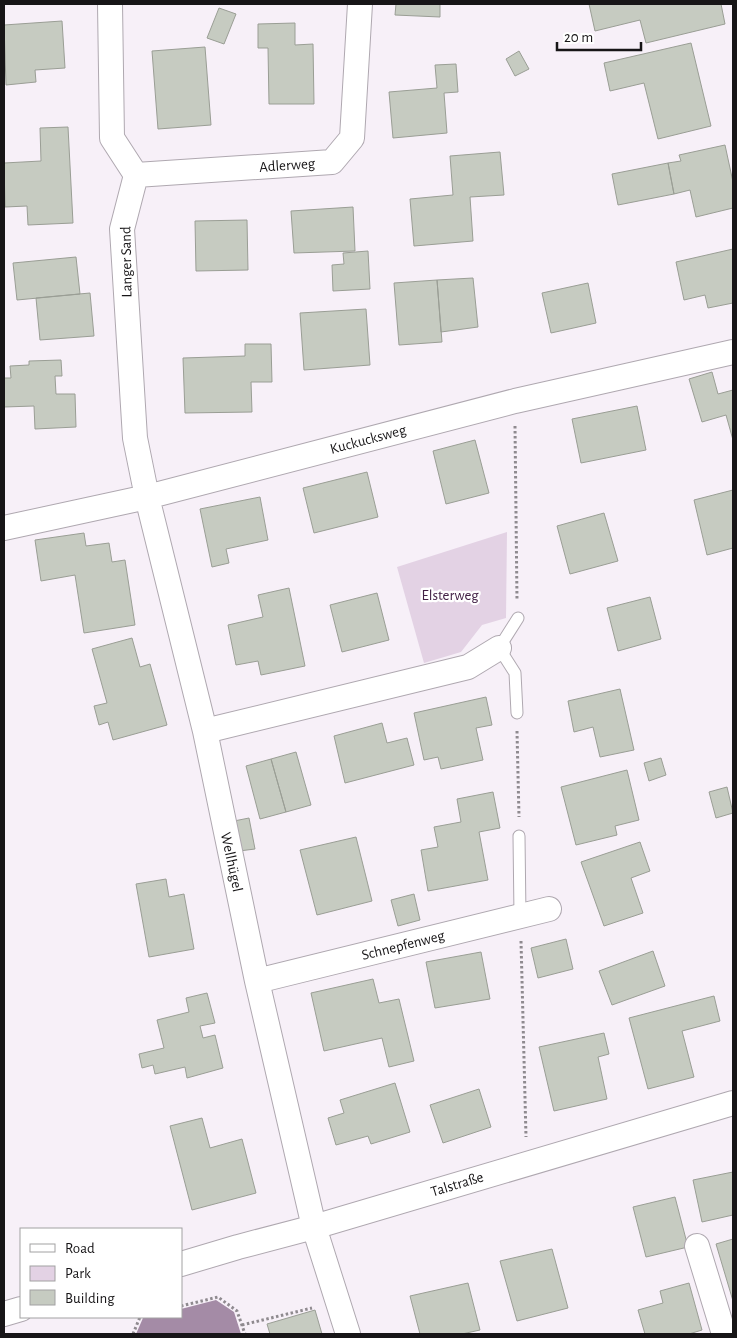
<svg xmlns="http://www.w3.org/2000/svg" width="737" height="1338" viewBox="0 0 737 1338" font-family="'Alegreya Sans',sans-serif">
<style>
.green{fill:#e3d2e4}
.water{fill:#a48ba6}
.building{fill:#c6cbc1;stroke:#9a9e95}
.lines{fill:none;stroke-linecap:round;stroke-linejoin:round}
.lane-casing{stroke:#afa8b0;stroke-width:13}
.street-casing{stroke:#afa8b0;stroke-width:26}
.path{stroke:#8f8a8f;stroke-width:3;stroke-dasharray:2.5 2.5;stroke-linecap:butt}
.lane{stroke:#fff;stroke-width:11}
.street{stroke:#fff;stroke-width:24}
.labels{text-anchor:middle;stroke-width:4.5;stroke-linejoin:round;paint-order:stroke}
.street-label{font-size:15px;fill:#171517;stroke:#fff}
.park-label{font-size:15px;fill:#422045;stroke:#fff}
</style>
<rect width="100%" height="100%" fill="#f7f0f8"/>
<path class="green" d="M507,532L506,618L482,625L461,652L424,663L397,567Z"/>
<path class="water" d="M216,1300L234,1312L241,1334H136L143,1318L181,1317V1309Z"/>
<path class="building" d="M396,4H440V17L395,15Z
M589,4H721L725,24L646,43L640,20L595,31Z
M219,8L236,14L224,44L207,38Z
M62,21L65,68L35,70L36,82L6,85L4,25Z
M295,23V45L313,44L314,104H269L268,48H258V24Z
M691,43L711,126L658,139L644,83L610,91L604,63Z
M205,47L211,125L158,129L152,51Z
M519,51L529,69L515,76L506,59Z
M456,64L458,92L444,93L447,133L393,138L389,92L437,88L435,65Z
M68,127L73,223L28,225L27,206L5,207L4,163L41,161L40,128Z
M725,145L733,182V208L696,217L690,190L674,194L668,163L681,161L679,155Z
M500,152L504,195L470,197L473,241L414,246L410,199L453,195L450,156Z
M668,163L674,194L618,205L612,174Z
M353,207L355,251L294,253L291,211Z
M247,220L248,270L196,271L195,221Z
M733,249V303L708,308L705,295L684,300L676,262Z
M368,251L370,289L333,291L332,265L344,264L343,253Z
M76,257L80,294L17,300L13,263Z
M473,278L478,327L441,332L437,280Z
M437,280L442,342L399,345L394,283Z
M588,283L596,323L551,333L542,293Z
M90,293L94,336L40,340L36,298Z
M366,309L370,365L304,370L300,313Z
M245,344H271L272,382H251L252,412L185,413L183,358L245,356Z
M61,360L62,376H55L56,394H75L76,427L35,429L34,406L4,407V378H11L10,366L29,365V361Z
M712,372L718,394L733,390V440L726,415L702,422L689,379Z
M637,406L646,450L581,463L572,419Z
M475,440L489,493L446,504L433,451Z
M367,472L378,517L314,533L303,488Z
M733,490V548L707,555L694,500Z
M260,497L268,540L226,549L229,563L212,567L200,509Z
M604,513L618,561L570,574L557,526Z
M84,533L86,546L109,543L112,562L125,560L135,625L84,633L75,575L41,581L35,540Z
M289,588L305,666L261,675L258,661L236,665L228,625L263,617L258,595Z
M377,593L389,640L342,652L330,605Z
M650,597L661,639L618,651L607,608Z
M132,638L140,667L150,664L167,725L113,740L108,722L99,725L94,706L107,703L92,649Z
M620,689L634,750L600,757L593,727L574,732L568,701Z
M486,697L492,725L476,728L483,760L441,769L438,757L424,760L414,713Z
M382,723L387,743L407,738L414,765L345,783L334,736Z
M296,752L311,805L286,812L271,759Z
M661,758L666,775L649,781L644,763Z
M271,759L286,812L260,819L246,766Z
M627,770L639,820L615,826L617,835L576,845L561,787Z
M727,787L733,813L716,818L709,792Z
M493,792L500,828L479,832L488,880L428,891L421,850L438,847L434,827L461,822L457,799Z
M249,818L255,849L239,851L234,821Z
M356,837L372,901L317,915L300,850Z
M640,842L650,871L631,878L643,913L604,926L581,862Z
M166,879L169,897L184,894L194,949L149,957L136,884Z
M414,894L420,920L398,926L391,900Z
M566,939L573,969L538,978L531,948Z
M653,951L665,986L612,1005L599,971Z
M481,952L490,999L435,1008L426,962Z
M373,979L379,1003L399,999L414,1061L389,1067L382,1038L324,1051L311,993Z
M207,993L215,1023L200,1026L203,1038L215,1035L223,1068L187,1078L185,1067L155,1074L153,1065L142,1068L139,1054L164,1048L157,1020L189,1012L186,998Z
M714,996L720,1021L682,1031L694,1077L648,1089L629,1018Z
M604,1033L609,1054L598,1057L607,1099L554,1111L539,1047Z
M395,1083L410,1132L371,1144L368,1136L336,1145L328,1118L344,1113L340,1100Z
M479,1089L491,1127L443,1143L430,1105Z
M202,1118L210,1148L242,1139L256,1193L192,1210L170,1126Z
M733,1172V1215L702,1222L693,1180Z
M675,1197L688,1247L646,1257L633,1207Z
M733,1239V1301L716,1244Z
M552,1249L568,1308L517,1321L500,1261Z
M468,1283L480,1330L462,1334H420L410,1296Z
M689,1283L702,1330L689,1334H645L638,1310L663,1303L660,1291Z
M315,1310L322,1334H270L267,1324Z"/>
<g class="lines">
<defs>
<path id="lane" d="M517,713L515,673L499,648L518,618
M519,836L520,916"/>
<path id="street" d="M110,4L112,138L136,175L122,229L135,438L147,497L205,731L257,981L314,1227L348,1334
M136,175L332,162L352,138L360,4
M4,528L147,497L515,401L733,352
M205,731L468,667L499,648
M257,981L549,909
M697,1246L724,1334
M181,1264L238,1247L314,1227L733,1103
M4,1314L21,1309"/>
</defs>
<use href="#lane" class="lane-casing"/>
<use href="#street" class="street-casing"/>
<path class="path" d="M515,426L517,600
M517,731L519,817
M521,941L526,1137
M181,1306L218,1297L237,1311L245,1334
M242,1325L312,1308
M133,1334L140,1317"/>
<use href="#lane" class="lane"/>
<use href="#street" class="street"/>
</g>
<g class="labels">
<g class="street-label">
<text transform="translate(287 165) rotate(-4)" y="5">Adlerweg</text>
<text transform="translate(126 262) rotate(-91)" y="5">Langer Sand</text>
<text transform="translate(368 439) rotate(-15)" y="5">Kuckucksweg</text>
<text transform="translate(232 862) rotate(78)" y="5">Wellhügel</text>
<text transform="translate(403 945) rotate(-14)" y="5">Schnepfenweg</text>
<text transform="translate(457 1184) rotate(-17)" y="5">Talstraße</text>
</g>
<g class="park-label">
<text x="450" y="600">Elsterweg</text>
</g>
</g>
<rect width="737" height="1338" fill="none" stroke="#171517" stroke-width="10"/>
<rect x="20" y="1228" width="162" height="90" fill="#ffffff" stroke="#a2a1a2"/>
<rect x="30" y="1244" width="25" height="8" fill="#ffffff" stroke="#a2a1a2"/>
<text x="65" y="1253" font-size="15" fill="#171517">Road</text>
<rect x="30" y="1266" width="25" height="15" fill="#e3d2e4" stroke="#a2a1a2"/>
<text x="65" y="1278" font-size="15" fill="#171517">Park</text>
<rect x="30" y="1290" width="25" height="15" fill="#c6cbc1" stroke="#a2a1a2"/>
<text x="65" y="1303" font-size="15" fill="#171517">Building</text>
<path d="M557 42v8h84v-8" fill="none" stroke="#171517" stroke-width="2.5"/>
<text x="564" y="42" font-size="15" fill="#171517" stroke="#ffffff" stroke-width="4" paint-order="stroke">20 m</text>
</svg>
